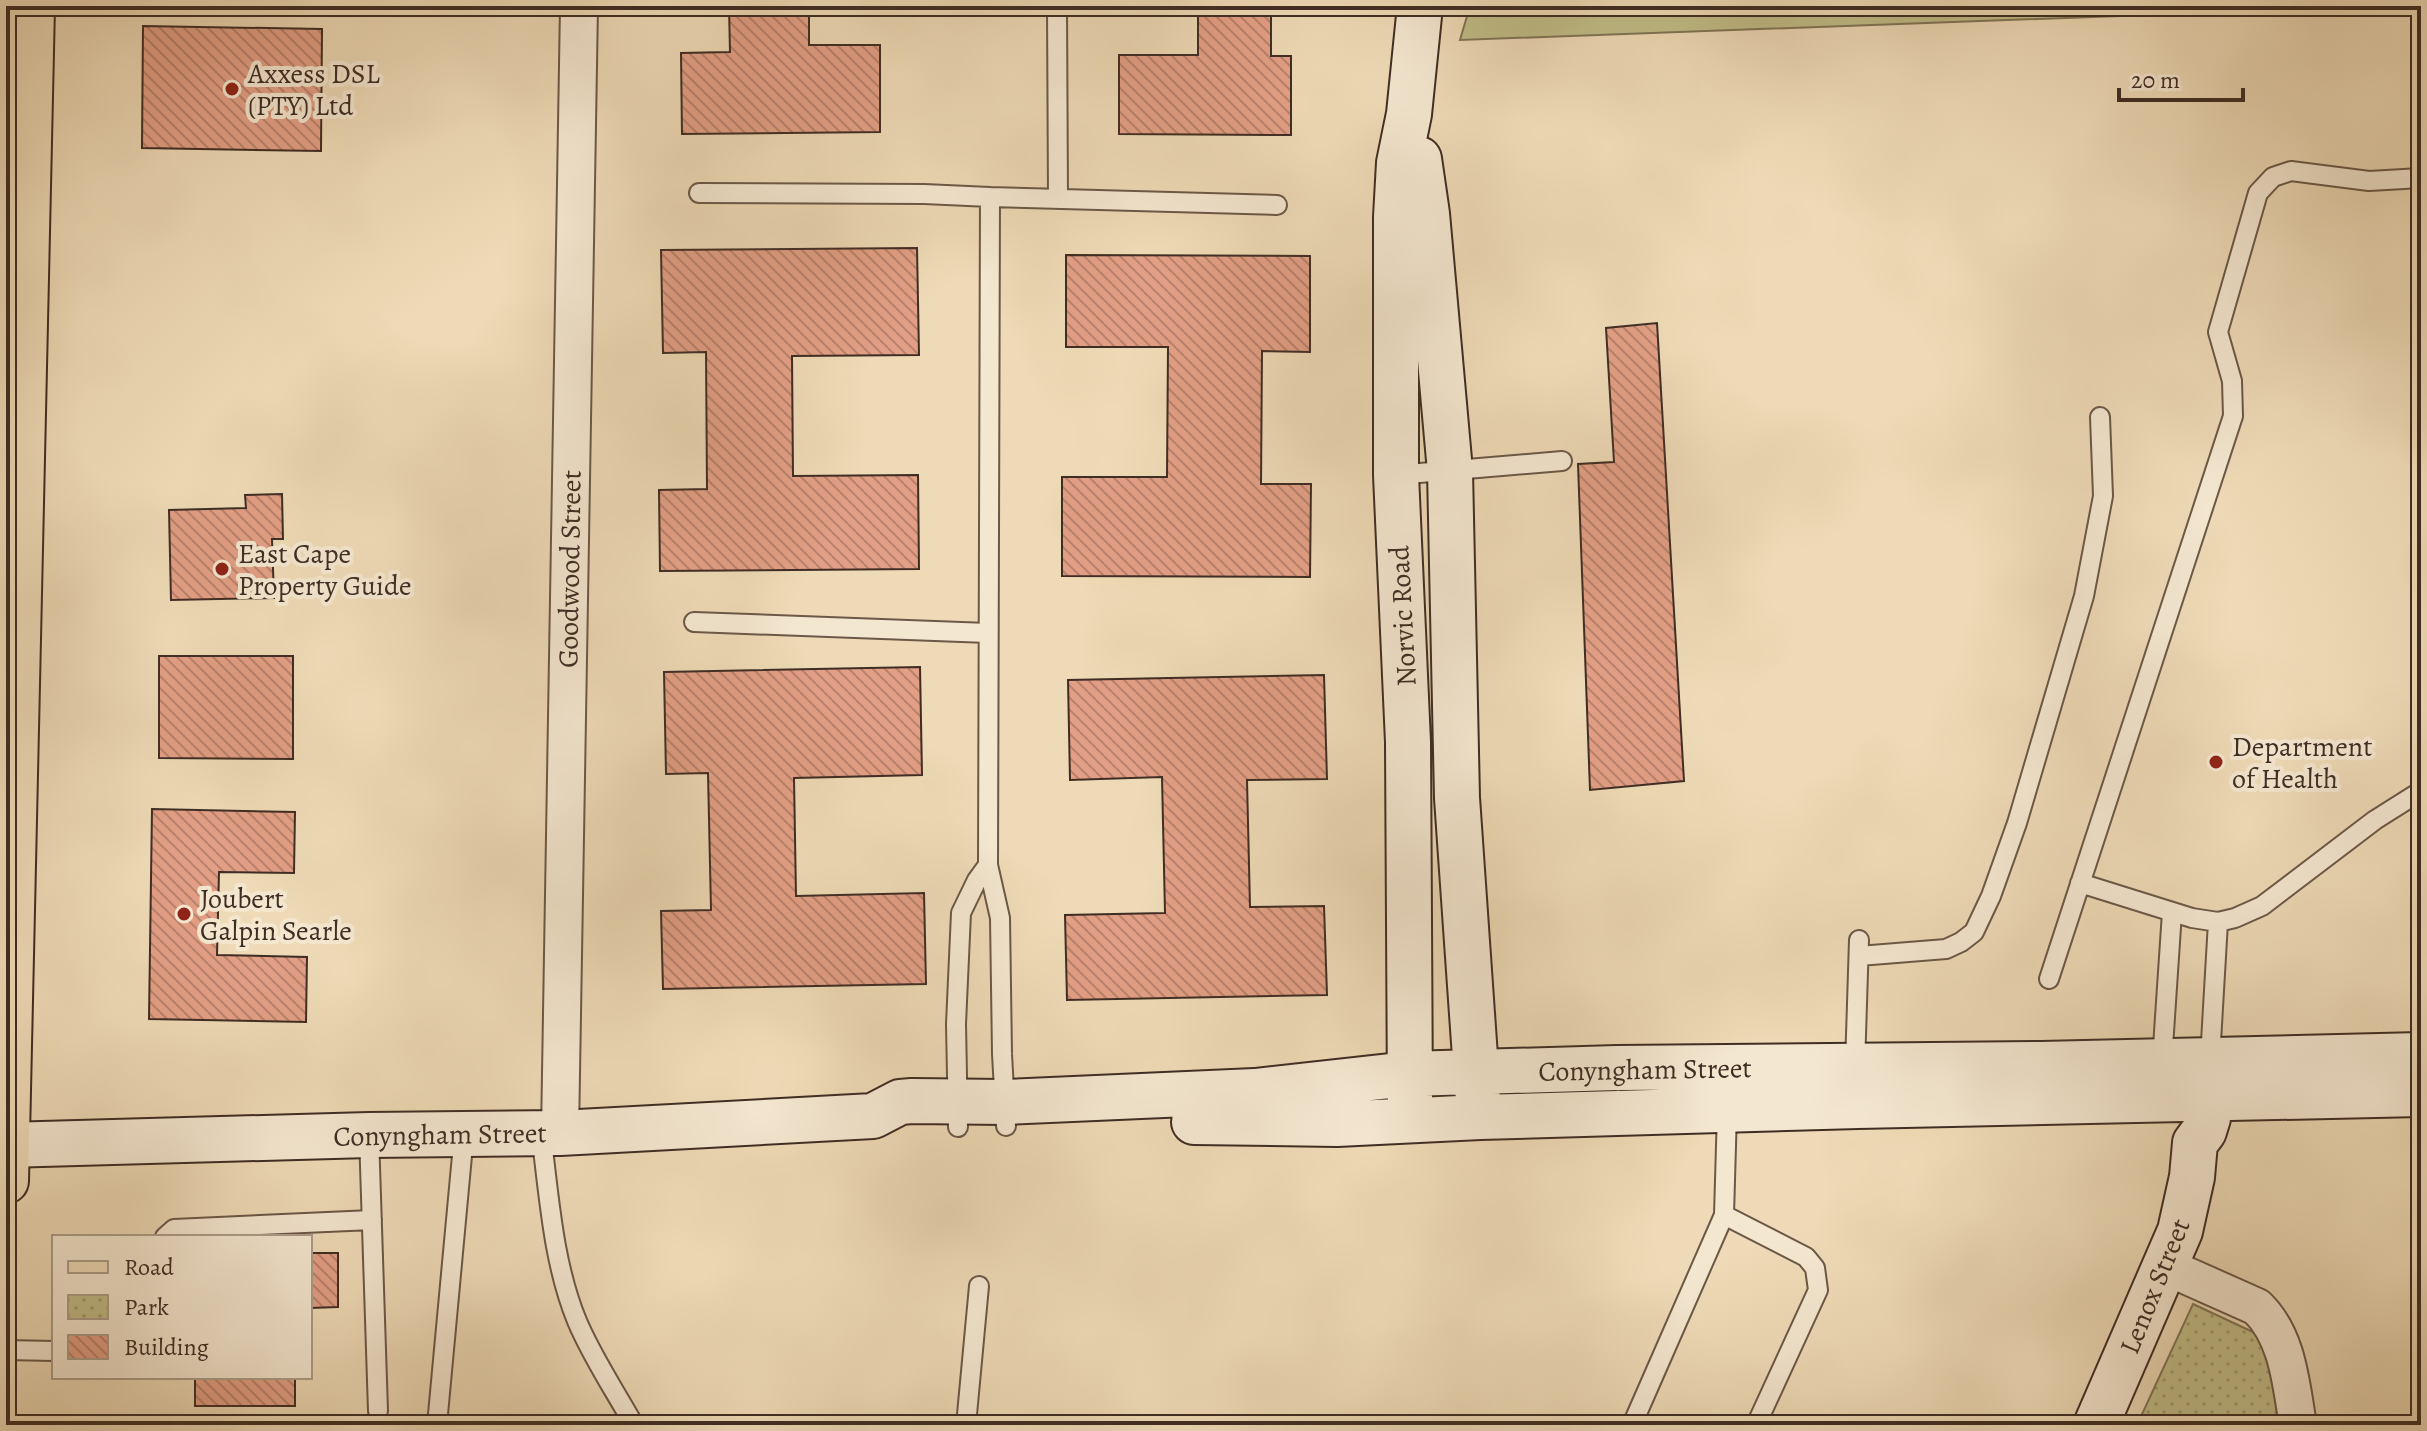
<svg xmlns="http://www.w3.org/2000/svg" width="2427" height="1431" viewBox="0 0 2427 1431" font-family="Alegreya,serif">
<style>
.green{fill:#c0bd88;stroke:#807556;stroke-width:2}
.park{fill:url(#park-dots);stroke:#807556;stroke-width:2}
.building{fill:url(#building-back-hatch);stroke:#3f2d24;stroke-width:2}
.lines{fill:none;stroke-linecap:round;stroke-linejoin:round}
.lane-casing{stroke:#6b5848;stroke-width:22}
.street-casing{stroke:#6b5848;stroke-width:40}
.secondary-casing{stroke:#3f2d24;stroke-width:48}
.primary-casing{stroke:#3f2d24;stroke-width:48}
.lane{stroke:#f4e7d0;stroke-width:18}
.street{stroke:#f4e7d0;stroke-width:36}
.secondary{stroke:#f4e7d0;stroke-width:44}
.primary{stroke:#eedab6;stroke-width:44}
.poi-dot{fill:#8f2418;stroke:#f4e7d0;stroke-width:3}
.labels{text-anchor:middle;stroke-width:8;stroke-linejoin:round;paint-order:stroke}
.poi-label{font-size:28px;fill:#3f2d24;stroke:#f4e7d0;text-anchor:start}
.street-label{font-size:28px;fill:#3f2d24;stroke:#f4e7d0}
</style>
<defs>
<pattern id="park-dots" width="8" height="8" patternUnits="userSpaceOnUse" patternTransform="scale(2)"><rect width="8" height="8" fill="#c0bd88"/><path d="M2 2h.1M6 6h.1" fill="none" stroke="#9d9a6f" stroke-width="1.8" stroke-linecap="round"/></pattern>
<pattern id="building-back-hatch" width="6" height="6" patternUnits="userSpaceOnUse" patternTransform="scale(2)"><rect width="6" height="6" fill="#e39f85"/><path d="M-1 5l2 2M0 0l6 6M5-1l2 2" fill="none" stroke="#b9826d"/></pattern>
</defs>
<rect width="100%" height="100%" fill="#eedab6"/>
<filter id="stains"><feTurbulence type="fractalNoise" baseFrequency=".0025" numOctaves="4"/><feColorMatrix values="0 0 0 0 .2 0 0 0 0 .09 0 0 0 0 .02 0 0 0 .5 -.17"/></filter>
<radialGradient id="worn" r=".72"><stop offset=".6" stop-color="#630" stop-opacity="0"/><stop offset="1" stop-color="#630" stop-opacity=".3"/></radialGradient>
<path class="green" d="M1470,6H2256V11L1460,40Z"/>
<path class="park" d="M2193,1304L2268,1339L2280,1425H2137Z"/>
<path class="building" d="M729,6H809V45H880V132L682,134L681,53L730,52Z
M1198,6H1271V56H1291V135L1119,134V55H1198Z
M143,26L322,29L321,151L142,148Z
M917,248L919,355L792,356L793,476L918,475L919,569L660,571L659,490L707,489L706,352L663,353L661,250Z
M1066,255L1310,256V352L1262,351L1261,484H1311L1310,577L1062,576V477H1167L1168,347H1066Z
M1657,323L1684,781L1590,790L1578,464L1614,462L1606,328Z
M282,494L283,539H272L274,598L171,600L169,510L246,508L245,495Z
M159,656H293V759L159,758Z
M920,667L922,775L794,778L796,896L924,893L926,984L663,989L661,911L711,910L708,773L666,774L664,672Z
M1324,675L1327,779L1247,780L1250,907L1324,906L1327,995L1067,1000L1065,915L1165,913L1162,777L1070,780L1068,680Z
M152,809L295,812L294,873L219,872L217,955L307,957L306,1022L149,1019Z
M310,1253H338V1307L310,1308Z
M195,1377H295V1406H195Z"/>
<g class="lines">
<defs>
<path id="lane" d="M1057,6L1058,199
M699,193L924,194L990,197L988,865L1000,918L1002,1054L1006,1126
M990,197L1277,205
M1396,475L1562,461
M694,622L988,633
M2080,883L2192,918L2218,922L2235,918L2262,906L2375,820L2421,791
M1859,956L1946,949L1961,942L1974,932L1991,896L2017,823L2084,596L2103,496L2100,417
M2049,979L2233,416L2232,381L2218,332L2258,193L2273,177L2291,171L2369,181L2421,178
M2210,1059L2218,922
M2162,1062L2172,912
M1855,1067L1859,940
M958,1127L956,1024L961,913L977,880L988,865
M541,1133C549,1195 553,1263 577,1321C592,1357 615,1391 634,1425
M369,1135L378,1411
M1724,1215L1727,1111
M165,1237L174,1229L372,1220
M6,1350L54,1351
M437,1425L464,1134
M966,1425L979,1286
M1632,1425L1724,1215L1806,1257L1815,1268L1818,1290L1756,1425"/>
<path id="street" d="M560,1133L579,6
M2165,1266L2257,1307C2288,1337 2291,1384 2298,1425"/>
<path id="secondary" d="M1419,159L1427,214L1450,471L1457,798L1478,1100
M1410,1102L1408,742L1396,475V217L1399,163L1409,114L1420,6
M1194,1122L1337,1124L1480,1117L1858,1106L2421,1094
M6,1145L369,1135L560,1133L873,1116L900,1102L912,1101L1005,1102L1255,1091L1408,1074L1617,1068L2041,1064L2421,1055
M2096,1425L2180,1231L2192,1177L2195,1143L2204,1131L2208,1118L2210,1070"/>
<path id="primary" d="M6,1181L32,6"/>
</defs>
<use href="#lane" class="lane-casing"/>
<use href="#street" class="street-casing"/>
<use href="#secondary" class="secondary-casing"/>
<use href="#primary" class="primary-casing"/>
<use href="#lane" class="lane"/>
<use href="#street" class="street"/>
<use href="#secondary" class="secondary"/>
<use href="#primary" class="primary"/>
</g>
<g class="poi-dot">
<circle cx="232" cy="89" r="8"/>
<circle cx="222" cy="569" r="8"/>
<circle cx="2216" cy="762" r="8"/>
<circle cx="184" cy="914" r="8"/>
</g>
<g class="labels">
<g class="poi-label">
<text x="248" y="83">Axxess DSL<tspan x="248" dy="32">(PTY) Ltd</tspan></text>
<text x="238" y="563">East Cape<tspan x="238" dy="32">Property Guide</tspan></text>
<text x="2232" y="756">Department<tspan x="2232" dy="32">of Health</tspan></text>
<text x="200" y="908">Joubert<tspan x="200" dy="32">Galpin Searle</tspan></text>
</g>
<g class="street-label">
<text transform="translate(569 569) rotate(-89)" y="10">Goodwood Street</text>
<text transform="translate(1402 616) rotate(-93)" y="10">Norvic Road</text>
<text transform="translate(1645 1069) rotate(-1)" y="10">Conyngham Street</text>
<text transform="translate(440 1134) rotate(-1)" y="10">Conyngham Street</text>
<text transform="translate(2154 1286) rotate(-68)" y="10">Lenox Street</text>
</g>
</g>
<rect width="2427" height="1431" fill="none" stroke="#eedab6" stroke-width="32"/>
<rect x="8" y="8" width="2411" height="1415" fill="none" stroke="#3f2d24" stroke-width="4"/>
<rect x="16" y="16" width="2395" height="1399" fill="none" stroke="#3f2d24" stroke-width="2"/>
<rect x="52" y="1235" width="260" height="144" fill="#f4e7d0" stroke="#ac9d8b" stroke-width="2"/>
<rect x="68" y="1261" width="40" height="12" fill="#eedab6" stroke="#ac9d8b" stroke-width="2"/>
<text x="124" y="1275" font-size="24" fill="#3f2d24">Road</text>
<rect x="68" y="1295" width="40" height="24" fill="url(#park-dots)" stroke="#ac9d8b" stroke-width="2"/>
<text x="124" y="1315" font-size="24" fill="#3f2d24">Park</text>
<rect x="68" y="1335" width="40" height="24" fill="url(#building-back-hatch)" stroke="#ac9d8b" stroke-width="2"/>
<text x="124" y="1355" font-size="24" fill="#3f2d24">Building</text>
<path d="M2119 88v12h124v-12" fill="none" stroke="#3f2d24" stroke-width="4"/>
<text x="2131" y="88" font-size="24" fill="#3f2d24" stroke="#f4e7d0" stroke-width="6" paint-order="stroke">20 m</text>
<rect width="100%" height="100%" filter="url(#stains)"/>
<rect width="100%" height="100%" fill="url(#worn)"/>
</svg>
